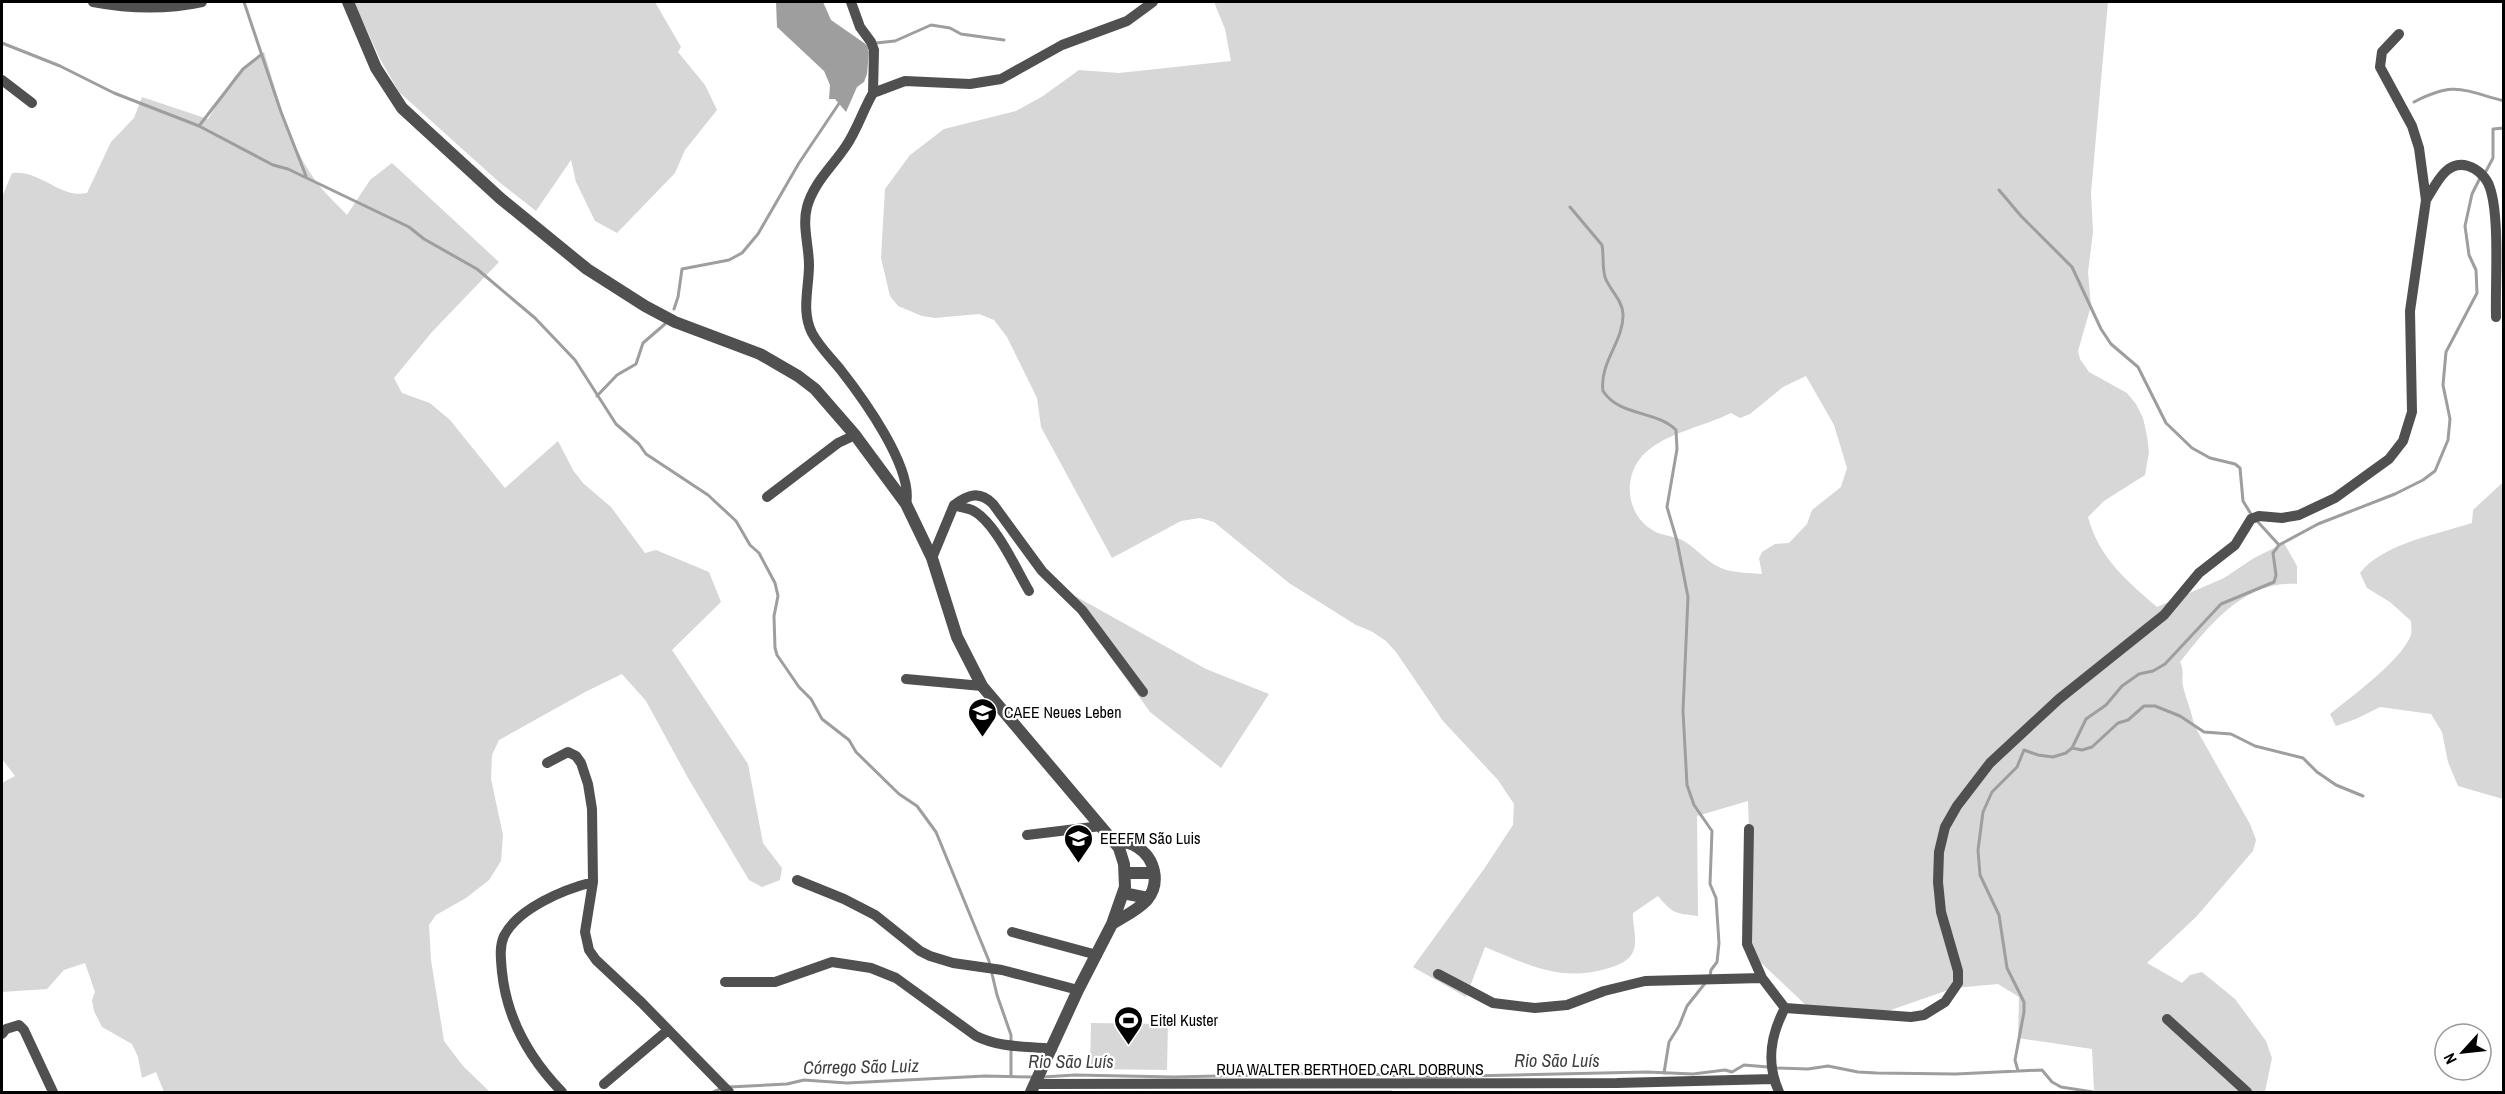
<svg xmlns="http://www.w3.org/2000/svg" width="2505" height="1094" viewBox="0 0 2505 1094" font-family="'Archivo Narrow',sans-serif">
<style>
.green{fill:#d7d7d7;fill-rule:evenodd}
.water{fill:#9e9e9e}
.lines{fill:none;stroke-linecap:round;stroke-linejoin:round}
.stream{stroke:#9e9e9e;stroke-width:3}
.minor{stroke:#505050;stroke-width:10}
.tertiary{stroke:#505050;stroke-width:12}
.labels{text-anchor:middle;stroke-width:4.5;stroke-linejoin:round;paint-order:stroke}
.poi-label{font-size:16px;fill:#000;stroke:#fff;text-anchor:start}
.street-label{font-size:16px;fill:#000;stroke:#fff}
.water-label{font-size:18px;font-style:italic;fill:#3f3f3f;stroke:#fff}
</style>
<rect width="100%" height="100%" fill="#fff"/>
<path class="green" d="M354,2H655L681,47L678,52L705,85L717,110L685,150L675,173L617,233L595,221L576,182L571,160L536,211L499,182L399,92L380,59Z
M1214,2H2108L2091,193L2093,232L2088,272L2091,306L2078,351L2080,359L2089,372L2127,393L2136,404L2143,418L2147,436L2149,452L2145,475L2104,501L2088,517C2099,558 2127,581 2157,607L2224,578L2254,558L2284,543L2297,566V584C2246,579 2208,626 2180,662C2185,673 2181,676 2183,686C2186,700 2192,711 2194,725L2250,824L2256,840L2253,851L2196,917L2147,963L2182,983L2190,975L2202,972L2235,999L2266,1041L2272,1058L2265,1092H2100L2094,1091L2092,1049L2018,1038L2019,997L1998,984L1954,988L1891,1010L1842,1014L1811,1010L1756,958L1742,928L1750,855L1748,801L1697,816L1698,916C1675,913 1673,914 1658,896L1633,913C1632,926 1639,941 1632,954C1628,961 1617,966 1609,968C1561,983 1529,965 1485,947L1466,997L1413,967L1484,869L1513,825L1514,804L1498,780L1443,721L1396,652L1386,641L1371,631L1356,625L1289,583L1214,522L1200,518L1181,521L1112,558L1041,427L1037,398L1007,337L994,320L979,314L935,318L922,316L898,306L890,296L881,258L885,189L910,155L944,129L1016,111L1043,96L1079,70L1119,73L1231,61L1225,29ZM1806,376L1834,425L1847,468L1841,487L1812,510L1807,524L1789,543L1775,544L1762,552L1759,558L1762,574C1749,573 1733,573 1721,568C1707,562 1697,549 1684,541C1675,536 1663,536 1654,531C1625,515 1622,475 1645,453C1668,432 1703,427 1731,413L1740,418L1750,414L1783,387Z
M264,52C277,93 288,141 313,177C322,191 336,203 347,215L370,180L392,163L499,262L432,332L394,378L402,393L430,403L450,420L505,488L558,441L573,470L583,483L611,507L645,553L656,550L709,572L721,602L672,650L748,764L763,843L782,868L780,880L762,887L749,880L688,778L646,701L622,674L587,691L499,740L492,755L491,779L503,835L501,861L489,880L466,898L436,915L429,925L431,960L444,1041L463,1066L490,1092H164L156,1072L142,1078L138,1057L132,1044L102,1027L94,1011L92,1000L95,992L85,963L64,970L47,989L2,992V783L15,776L2,759V197L12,173C40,169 60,199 87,193L111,142L134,118L142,97L208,119L235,76Z
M2501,484H2504L2503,799L2458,786L2448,762L2442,732L2431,714L2380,707L2356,719L2336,726L2330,714C2352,696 2401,661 2411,635C2412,631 2411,625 2411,621L2390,602L2367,588L2360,573C2382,544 2438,534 2472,523L2473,510Z
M1075,596L1206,669L1269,694L1221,768L1150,712L1109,655Z
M1091,1023L1168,1024L1167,1070L1090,1069Z
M1392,1090L1393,1092H1183V1091Z"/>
<path class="water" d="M776,2H823L831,20L867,45L869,52L867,74L864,82L857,87L846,112L835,99H829L830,85L824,71L777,27Z"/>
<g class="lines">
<path class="stream" d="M244,2L281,112L306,176
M2,43L60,66L114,93L199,126L273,165L288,169L409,227L424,239L477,269L535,318L575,360L616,424L639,444L646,454L708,495L736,521L750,545L759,553L775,583L778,596L774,616L775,648L777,655L799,687L811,699L822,719L849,740L856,752L899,794L917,806L936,832L989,961L997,995L1011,1035V1076
M876,43L895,41L931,25L950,28L961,34L1004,40
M2414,102C2455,81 2462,90 2504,101
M199,126L243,69L262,54
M2485,173L2493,158V129L2504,128
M1999,190L2021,216L2072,267L2101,329L2111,344L2138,367L2166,423L2192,448L2210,458L2235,464L2240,468L2243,501L2251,514
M1570,207L1602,245C1604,256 1602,266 1605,277C1610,291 1622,299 1623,314C1624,341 1599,363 1603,391C1620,417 1656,410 1676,430L1677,449L1667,507L1677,541L1688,597L1683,711L1687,785L1694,805L1712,831L1710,884L1716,898L1719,943L1717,962L1711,970L1710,976
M674,309L678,297L682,269L729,260L742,253L758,234L799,163L842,99
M597,396L617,375L636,364L643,343L665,324
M2258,522L2279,545
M2072,748L2082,750L2092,747L2118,723L2128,720L2144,706H2155L2180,716L2204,732L2231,734L2255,746L2303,758L2317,772L2336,785L2363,796
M1774,1068L1808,1069L1828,1066L1858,1072L1877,1073L1956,1074L2042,1070L2052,1082L2061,1087L2093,1092
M2018,1071L2015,1060L2024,1012V1002L2007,968L1999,915L1980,875L1978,850L1983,812L1992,792L2017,767L2024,750L2038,755L2053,757L2066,753L2072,748L2086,719L2106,705L2122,686L2139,674L2153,671L2165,664L2221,604L2274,582L2276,575L2273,553L2279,545L2318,524L2395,494L2423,480L2435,471L2448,440L2450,419L2443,385L2446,352L2477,293L2476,270L2469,255L2465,226L2472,194L2480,178
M1664,1073L1669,1042L1679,1026L1687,1006L1706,982
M1043,1077L1075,1075L1174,1077L1352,1073L1422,1077L1647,1072L1693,1074L1725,1070L1732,1072L1744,1065L1768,1067
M729,1087L787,1084L804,1080L847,1083L985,1076L1033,1077
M713,1092L722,1088"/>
<path class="minor" d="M93,2C130,9 166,10 202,2
M851,2L860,27L871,42L874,50L873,93
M2,80L32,103
M2426,200C2436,185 2446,159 2468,166C2478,169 2487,178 2490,188C2500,218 2495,283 2496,317
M767,497L838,443L855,435
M906,504C914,468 862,397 840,369C830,357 819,346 812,333C801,311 809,288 809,265C809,246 802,226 807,207C814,182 832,167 846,146C857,130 863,110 873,93L905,81L970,84L1001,79L1062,45L1127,21L1153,2
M954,505C968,495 979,490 993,504L1042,571L1082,610L1143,692
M932,558L954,505C959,507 966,508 972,510C995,521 1016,569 1029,591
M906,679L982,686
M547,763L568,752L576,756L581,763L588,784L592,809L593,882L585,932L589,950L596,960L642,1003L729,1092
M1749,829L1747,944L1762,978L1785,1008
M1027,835L1101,826
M797,880L844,899L875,915L920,951L930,956L953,963L1002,970L1078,990
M1012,932L1097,955
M1438,974L1493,1003L1535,1008L1567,1005L1604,991L1645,981L1762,978
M725,982H775L832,962L871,968L896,978L976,1036C1000,1048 1026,1046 1052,1049
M2167,1019L2247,1092
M2,1034L6,1029L19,1025L24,1030L53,1092
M604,1084L668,1030
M1035,1084L1617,1083L1773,1079
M562,1092C529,1058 507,1020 502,972C501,960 499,947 504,936C518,908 565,889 593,882
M1779,1092C1766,1063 1770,1036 1785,1008L1911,1017L1924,1015L1945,1002L1958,983V971L1941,912L1938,882L1939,852L1945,827L1957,806L1990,763L2059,699L2164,615L2199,573L2235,545L2251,519L2259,516L2282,518L2299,515L2335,498L2389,459L2403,441L2412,412L2410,311L2426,200L2419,148L2412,126L2380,67L2382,52L2399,34"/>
<path class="tertiary" d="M348,2L376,68L402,108L500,198L587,269L645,306L675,322L760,354L798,376L815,389L855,435L906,504L932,558L957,637L982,686L1119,848L1124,864L1125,887L1112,924L1078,990L1031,1092
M1110,839C1118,841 1130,842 1137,847C1155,858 1161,883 1147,900C1138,910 1123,917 1112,924
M1125,873H1154
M1123,893L1148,898"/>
</g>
<defs>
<symbol id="school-pin" viewBox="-11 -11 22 30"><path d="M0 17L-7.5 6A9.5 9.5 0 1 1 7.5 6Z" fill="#000" stroke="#fff"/><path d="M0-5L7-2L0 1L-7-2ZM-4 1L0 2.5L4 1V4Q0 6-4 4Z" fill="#fff"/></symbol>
<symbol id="stadium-pin" viewBox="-11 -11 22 30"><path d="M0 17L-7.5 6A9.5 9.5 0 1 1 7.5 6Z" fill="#000" stroke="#fff"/><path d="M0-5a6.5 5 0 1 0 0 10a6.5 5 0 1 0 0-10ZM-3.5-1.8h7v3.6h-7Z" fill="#fff"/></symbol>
</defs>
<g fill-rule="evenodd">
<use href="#school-pin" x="966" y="696" width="33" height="45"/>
<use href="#school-pin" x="1062" y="822" width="33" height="45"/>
<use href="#stadium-pin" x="1112" y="1004" width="33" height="45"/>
</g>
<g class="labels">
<g class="poi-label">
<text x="1004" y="718">CAEE Neues Leben</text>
<text x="1100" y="844">EEEFM São Luis</text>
<text x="1150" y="1026">Eitel Kuster</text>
</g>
<g class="street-label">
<text x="1350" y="1075">RUA WALTER BERTHOED CARL DOBRUNS</text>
</g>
<g class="water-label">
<text x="1557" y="1067">Rio São Luís</text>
<text x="1071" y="1068">Rio São Luís</text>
<text transform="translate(861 1067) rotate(-1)" y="6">Córrego São Luiz</text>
</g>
</g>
<rect width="2505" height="1094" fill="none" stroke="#000000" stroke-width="6"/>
<g transform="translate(2463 1052) rotate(243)"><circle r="28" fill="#ffffff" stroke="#999999" stroke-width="1.5"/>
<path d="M0-4.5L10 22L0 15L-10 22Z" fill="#000000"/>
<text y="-9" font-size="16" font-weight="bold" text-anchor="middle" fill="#000000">N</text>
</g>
</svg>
